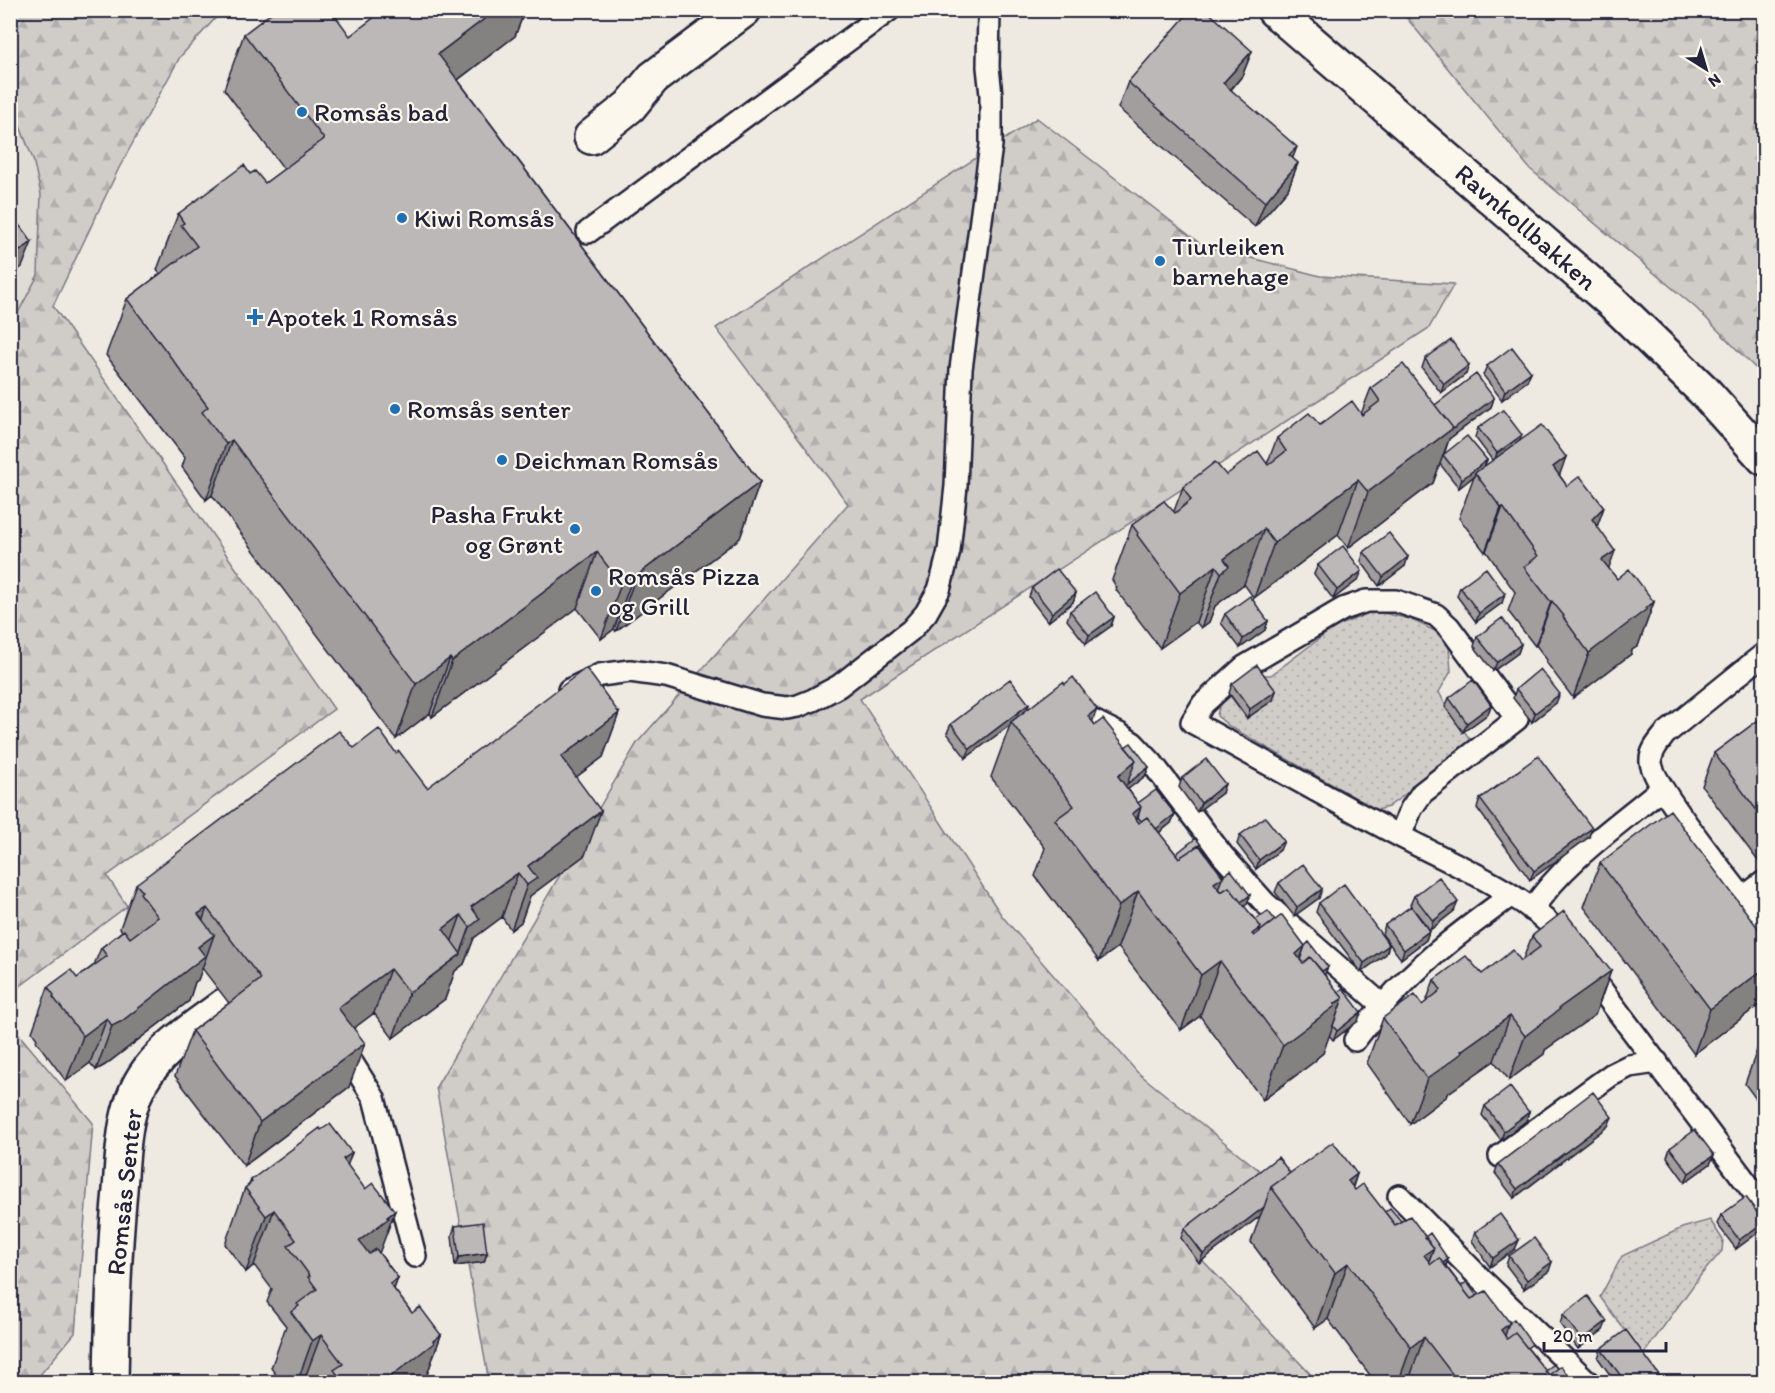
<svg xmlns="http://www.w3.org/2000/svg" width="1775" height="1393" viewBox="0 0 1775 1393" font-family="Itim,sans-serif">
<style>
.built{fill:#dfdbd5}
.forest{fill:url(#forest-firs);stroke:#797882;stroke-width:1.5}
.park{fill:url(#park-dots);stroke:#797882;stroke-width:1.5}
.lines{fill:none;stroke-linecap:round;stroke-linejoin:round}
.lane-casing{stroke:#22223b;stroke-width:26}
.street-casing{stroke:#22223b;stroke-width:38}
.secondary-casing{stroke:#22223b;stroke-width:38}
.lane{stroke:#fbf7ec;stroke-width:21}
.street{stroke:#fbf7ec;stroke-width:33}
.secondary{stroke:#fbf7ec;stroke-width:33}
.wall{fill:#a29e9e;stroke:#22223b;stroke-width:1.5}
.shaded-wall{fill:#848181;stroke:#22223b;stroke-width:1.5}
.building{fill:#bcb8b8;stroke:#22223b;stroke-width:1.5}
.poi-dot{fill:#1f6fb2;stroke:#fbf7ec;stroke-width:2}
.labels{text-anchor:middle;stroke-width:4.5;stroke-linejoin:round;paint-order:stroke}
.poi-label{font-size:26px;fill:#22223b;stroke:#fbf7ec;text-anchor:start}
.street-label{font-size:26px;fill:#22223b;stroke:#fbf7ec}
</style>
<defs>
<pattern id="forest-firs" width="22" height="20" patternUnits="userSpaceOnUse" patternTransform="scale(1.5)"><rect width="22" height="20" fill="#d0cdc9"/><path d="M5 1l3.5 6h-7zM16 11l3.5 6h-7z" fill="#b2b0ae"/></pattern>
<pattern id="park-dots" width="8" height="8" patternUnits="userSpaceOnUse" patternTransform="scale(1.5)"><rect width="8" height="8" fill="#d0cdc9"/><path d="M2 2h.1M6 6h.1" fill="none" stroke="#b2b0ae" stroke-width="1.8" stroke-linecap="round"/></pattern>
</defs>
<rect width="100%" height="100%" fill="#eeeae2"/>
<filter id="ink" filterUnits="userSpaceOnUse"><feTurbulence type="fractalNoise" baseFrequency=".0167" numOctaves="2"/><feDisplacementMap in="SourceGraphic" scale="12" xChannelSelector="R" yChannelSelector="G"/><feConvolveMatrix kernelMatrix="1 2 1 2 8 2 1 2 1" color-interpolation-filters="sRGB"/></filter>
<g filter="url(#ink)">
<path class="built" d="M11,115L19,124L33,159L41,194L38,275L11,328Z"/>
<path class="forest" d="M11,10L222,11L180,57L119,168L53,306L334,709L107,876L127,906L11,993L10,328L38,275L41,194L33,159L19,124L11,115Z
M1401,11H1764V377L1696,308L1530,169Z
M1037,118L1202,245L1320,276L1454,284L1429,328L860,699L1002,916L1137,1072L1270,1179L1188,1245L1318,1382H489L436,1087L637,743L848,504L716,328Z
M11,1025L93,1123L75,1333L34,1382H11Z"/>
<path class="park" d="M1374,611L1410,619L1435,631L1449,647L1451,671L1439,692L1447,708L1473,743L1388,807L1377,810L1229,726L1217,716L1219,707L1228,693L1247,718L1253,675H1271L1335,627Z
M1710,1220L1723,1240L1722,1251L1700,1276L1643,1355L1600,1297L1622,1256L1682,1228Z"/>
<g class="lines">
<defs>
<path id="lane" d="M588,232L889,10
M1764,654L1665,734C1659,742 1650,751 1651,762C1652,787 1744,898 1764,925
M569,690L600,675L630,671L666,676L762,705L787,708L798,706L813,700L839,686L911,630L926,613L939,590L942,579L949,551L956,486L961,369L991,145V95L988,67L989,10
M1077,713L1119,734L1133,743L1152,763L1223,856L1265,903L1382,1005
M1400,836L1411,809L1422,793L1517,719L1449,627L1436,615L1396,601H1366L1343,609L1244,667L1203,704L1192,722C1262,760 1330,799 1400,836C1454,865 1530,894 1568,944
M1744,897L1764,882
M1532,910C1563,862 1619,824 1662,788
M1586,969L1764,1206
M1355,1040C1369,1022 1384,1003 1400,987C1433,952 1472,924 1510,896
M341,1045L374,1098L415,1256
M1500,1156L1611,1075L1629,1066L1657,1062
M1399,1196L1480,1278L1588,1382"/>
<path id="street" d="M591,137L630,106L653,78L744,10
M111,1382C112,1318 114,1254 120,1190C123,1150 123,1104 148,1071C168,1044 199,1025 225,1005"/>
<path id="secondary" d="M1274,10L1612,302L1704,391L1764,458"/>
</defs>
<use href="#lane" class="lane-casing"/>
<use href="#street" class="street-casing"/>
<use href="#secondary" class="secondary-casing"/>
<use href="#lane" class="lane"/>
<use href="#street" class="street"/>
<use href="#secondary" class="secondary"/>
</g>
<path class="wall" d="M384,10H525L515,36L458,80L760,482L740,538L616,631L614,629L601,639L577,608L432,717L430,713L396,739L212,495L206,500L182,467L185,458L106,355L127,299L160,274L157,270L178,214L250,174L265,183L284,169L224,89L244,34L350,36Z
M1252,51L1242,76L1231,90L1293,159L1298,163L1288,189L1255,227L1118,108L1128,82Z
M1425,359L1466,374L1441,393L1422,368Z
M1487,366L1527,381L1502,400L1483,375Z
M1371,388L1435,405L1494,398L1491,407L1449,439L1444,455L1487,460L1484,467L1493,461L1475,437L1478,428L1522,435L1519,441L1560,476L1567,486L1604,507L1597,526L1609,569L1617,579L1654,602L1638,646L1632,650L1631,654L1573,698L1546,662L1547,660L1536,645L1535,646L1508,611L1515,592L1486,551L1485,552L1459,518L1474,476L1459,488L1440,464L1433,483L1348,548L1338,535L1254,598L1244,584L1215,606L1209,622L1201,628L1196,622L1160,648L1116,590L1117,588L1112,580L1132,525L1174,511L1183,487L1267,464L1277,438L1361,414Z
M1364,552L1405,566L1379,586L1361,561Z
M1318,565L1358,580L1333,599L1314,574Z
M1460,587L1502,603L1476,622L1457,596Z
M1032,588L1076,593L1073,602L1048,622L1029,597Z
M1070,611L1114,617L1111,626L1086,644L1067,620Z
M1225,614L1268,621L1265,630L1240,648L1221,623Z
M1477,637L1521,644L1518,653L1493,671L1474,646Z
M1232,684L1273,700L1247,718L1229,693Z
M1516,689L1556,703L1532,722L1513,698Z
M1449,698L1491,705L1488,714L1463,732L1445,707Z
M1029,704L1027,710L1093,722L1095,725L1125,747L1149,767L1145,776L1128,789L1138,803L1175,814L1171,823L1159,833L1176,854L1214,865L1223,876L1250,895L1247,904L1244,906L1255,920H1275L1325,975L1358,1021L1333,1040L1329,1035L1323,1053L1317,1058L1315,1061L1263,1100L1200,1016L1181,1030L1118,947L1099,961L1035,876L1045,848L991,777L1010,725L966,758L947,733L951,724Z
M619,713L603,757L576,777L585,855L530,896L521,922L511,930L502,917L474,938L464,964L455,971L445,999L393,1038L374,1013L354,1028L349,1087L244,1166L175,1076L192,1031L229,1003L202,968L198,980L195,982L189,1001L105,1065L96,1070L90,1063L66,1081L36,1041L37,1039L32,1032L48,987L77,978L94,965L101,948L122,931L120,928L136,884L354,748L396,753L427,788Z
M1764,716V869L1702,786L1714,753Z
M1182,778L1222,793L1197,812L1179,787Z
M1480,799L1589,837L1530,880L1477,808Z
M1240,835L1280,850L1256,869L1237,844Z
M1600,863L1764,1001L1694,1054L1584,907Z
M1279,883L1319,898L1294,916L1275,892Z
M1414,896L1454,911L1430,930L1410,905Z
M1319,903L1389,945L1386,954L1361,972L1316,912Z
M1385,925L1429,931L1426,940L1401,959L1382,934Z
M1532,936L1611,971L1595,1015L1545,1050L1544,1054L1509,1080L1494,1061L1447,1094L1446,1097L1410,1124L1367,1063L1383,1018L1422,1005L1426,1002L1434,980L1482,974L1521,961L1523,959Z
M1764,1030V1110L1745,1084Z
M1485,1106L1526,1121L1501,1140L1482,1115Z
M1608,1126L1514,1198L1495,1173L1498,1164Z
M1670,1148L1714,1155L1710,1164L1685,1182L1667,1157Z
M347,1165L379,1253L398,1278L394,1289L412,1313L441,1335L424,1383H282L271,1368L286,1326L267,1302L272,1289L254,1265L246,1272L225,1244L245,1188L249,1185L251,1180Z
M1290,1173L1357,1174L1353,1187L1355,1190L1385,1212L1425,1237L1448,1259L1446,1266L1461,1286L1477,1296L1530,1351L1545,1371L1557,1369L1574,1383H1376L1328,1319L1315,1328L1251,1242L1260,1216L1199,1263L1181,1238L1184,1229Z
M1721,1215L1760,1231L1736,1249L1717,1224Z
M455,1226L487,1253L484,1262L455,1266L452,1235Z
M1475,1232L1519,1240L1515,1249L1490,1267L1472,1241Z
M1509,1256L1549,1271L1524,1289L1506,1265Z
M1563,1315L1603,1330L1578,1349L1560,1324Z
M1601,1349L1665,1383H1616L1598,1358Z"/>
<path class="shaded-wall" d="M496,10H525L515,36L418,110L438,54Z
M1252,51L1242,76L1214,109L1223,83Z
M1297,147L1287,173L1289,155Z
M1298,163L1288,189L1255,227L1265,202Z
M32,242L22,267L10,276V258Z
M1469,365L1466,374L1441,393L1444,384Z
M1531,372L1527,381L1502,400L1505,391Z
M1494,398L1491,407L1449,439L1433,483L1348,548L1368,492L1453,428Z
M1522,435L1518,444L1494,462L1497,453Z
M232,440L212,495L206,500L226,444Z
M1566,457L1550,502L1553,467Z
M1487,460L1483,469L1475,473L1474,476L1459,488L1462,479Z
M1358,480L1338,535L1254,598L1274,543Z
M760,482L740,538L616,631L636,576Z
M1503,507L1486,551L1485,552L1501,508Z
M1604,507L1588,552L1592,519Z
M1264,529L1244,584L1215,606L1209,622L1201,628L1221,573L1224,559Z
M1615,551L1599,595L1602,560Z
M597,552L577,608L432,717L452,661Z
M1408,557L1405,566L1379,586L1383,577Z
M1216,566L1196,622L1160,648L1180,593Z
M1362,571L1358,580L1333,599L1337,590Z
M634,574L614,629L601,639L621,584Z
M1076,593L1073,602L1048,622L1052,613Z
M1505,594L1502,603L1476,622L1479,613Z
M1552,601L1536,645L1535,646L1551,602Z
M1654,602L1638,646L1632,650L1631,654L1573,698L1589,653Z
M1114,617L1111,626L1086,644L1089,635Z
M1268,621L1265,630L1240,648L1243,639Z
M1521,644L1518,653L1493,671L1497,662Z
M450,658L430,713L396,739L416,684Z
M1276,691L1273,700L1247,718L1250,709Z
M1560,694L1556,703L1532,722L1535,713Z
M1029,704L1026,713L1011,722L1010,725L966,758L970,749Z
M1491,705L1488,714L1463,732L1467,723Z
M1097,709L1077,764L1088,716Z
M619,713L603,757L544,801L561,757Z
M1136,760L1149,767L1145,776L1123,793L1118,776Z
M1225,784L1222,793L1197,812L1201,803Z
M1141,807L1121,862L1132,814Z
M601,811L585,855L530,896L521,922L511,930L527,885L528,866Z
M1175,814L1171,823L1147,842L1150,833Z
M1592,828L1589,837L1530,880L1534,871Z
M1284,841L1280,850L1256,869L1259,860Z
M518,873L502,917L474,938L464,964L455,971L445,999L393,1038L409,993L460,955L470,927L471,907Z
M1223,877L1203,932L1214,883Z
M1322,889L1319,898L1294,916L1297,907Z
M1138,891L1118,947L1099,961L1119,906Z
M1250,895L1247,904L1221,922L1224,913Z
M1458,902L1454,911L1430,930L1433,921Z
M207,908L191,953L198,914Z
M461,915L445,960L443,929Z
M1261,927L1241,983L1252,934Z
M1429,931L1426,940L1401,959L1404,950Z
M214,935L198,980L195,982L189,1001L105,1065L96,1070L112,1026L198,947Z
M1389,945L1386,954L1361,972L1364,963Z
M1305,946L1285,1002L1296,954Z
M1220,961L1200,1016L1181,1030L1201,975Z
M1328,967L1324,976L1303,985Z
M390,969L374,1013L322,1052L338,1008Z
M1764,969V1001L1694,1054L1710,1009Z
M1611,971L1595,1015L1545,1050L1544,1054L1509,1080L1525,1036L1559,1008Z
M1343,998L1323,1053L1317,1058L1315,1061L1263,1100L1283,1045Z
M1361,1012L1358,1021L1333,1040L1337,1031Z
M1510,1016L1494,1061L1447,1094L1446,1097L1410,1124L1427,1079L1461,1051Z
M107,1018L90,1063L66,1081L83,1036Z
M365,1043L349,1087L244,1166L260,1122Z
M1529,1112L1526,1121L1501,1140L1504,1131Z
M1612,1117L1608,1126L1514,1198L1517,1189Z
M352,1153L331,1209L343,1159Z
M1714,1155L1710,1164L1685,1182L1689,1173Z
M1357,1174L1337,1230L1348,1181Z
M1264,1207L1260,1216L1199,1263L1203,1254Z
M274,1210L254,1265L246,1272L266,1216Z
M395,1211L374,1267L359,1241Z
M1764,1222L1760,1231L1736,1249L1739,1240Z
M1519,1240L1515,1249L1490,1267L1493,1258Z
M1434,1248L1413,1303L1424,1255Z
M487,1253L484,1262L455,1266L459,1257Z
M1448,1259L1445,1268L1423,1277Z
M1552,1262L1549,1271L1524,1289L1527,1280Z
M1348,1263L1328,1319L1315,1328L1335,1273Z
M398,1278L378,1333L390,1284Z
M1607,1321L1603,1330L1578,1349L1582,1340Z
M1510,1323L1490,1378L1501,1330Z
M321,1335L303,1383H297L312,1341Z
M441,1335L424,1383H382L433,1341Z
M1424,1337L1408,1383H1398L1411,1347Z"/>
<path class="building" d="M275,10H331L350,36L384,10H496L438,54L760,482L636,576L634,574L621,584L597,552L452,661L450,658L416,684L232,440L226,444L202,412L208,407L127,299L197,246L181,225L184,223L178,214L244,165L250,174L255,171L265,183L324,139L244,34Z
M1191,10H1206L1252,51L1223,83L1297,147L1289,155L1298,163L1265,202L1128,82Z
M10,213L32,242L10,258Z
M1451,340L1469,365L1444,384L1425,359Z
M1512,347L1531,372L1505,391L1487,366Z
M1403,364L1453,428L1368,492L1358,480L1274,543L1264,529L1224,559L1229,566L1221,573L1216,566L1180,593L1137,535L1138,533L1132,525L1164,501L1175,513L1191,500L1183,487L1215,462L1226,475L1258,451L1268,465L1286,451L1277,438L1309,413L1320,425L1352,401L1362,415L1380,401L1371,388Z
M1476,374L1494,398L1452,430L1453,428L1435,405Z
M1503,410L1522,435L1497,453L1478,428Z
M1542,425L1566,457L1553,467L1567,486L1580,476L1604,507L1592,519L1615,551L1602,560L1617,579L1629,569L1654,602L1646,608L1647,609L1589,653L1563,617L1564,616L1552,601L1551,602L1524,567L1538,556L1503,507L1501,508L1475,473Z
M1467,436L1487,460L1462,479L1443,455Z
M1389,533L1408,557L1383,577L1364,552Z
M1343,546L1362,571L1337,590L1318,565Z
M1486,568L1505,594L1479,613L1460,587Z
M1057,569L1076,593L1052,613L1032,588Z
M1095,592L1114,617L1089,635L1070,611Z
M1250,596L1268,621L1243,639L1225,614Z
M1502,618L1521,644L1497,662L1477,637Z
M1257,665L1276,691L1250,709L1232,684Z
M586,668L619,713L561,757L601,811L528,866L537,878L527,885L518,873L471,907L480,919L470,927L461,915L443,929L461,954L409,993L390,969L338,1008L365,1043L260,1122L192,1031L261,979L207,908L198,914L214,935L198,947L205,956L122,1021L112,1026L107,1018L83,1036L53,997L54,995L48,987L71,970L77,978L107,956L101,948L124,930L130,938L158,917L140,893L142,891L136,884L339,731L354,748L379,729L396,753L399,751L427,788Z
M1540,669L1560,694L1535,713L1516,689Z
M1073,677L1097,709L1088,716L1095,725L1103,719L1136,760L1118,776L1141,807L1132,814L1139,823L1147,817L1179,858L1199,845L1223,877L1214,883L1221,892L1229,887L1261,927L1252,934L1254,936L1282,915L1305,946L1296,954L1303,963L1310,957L1343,998L1334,1004L1335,1006L1283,1045L1220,961L1201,975L1138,891L1119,906L1055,820L1074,806L1011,722L1063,682L1065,684Z
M1010,679L1029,704L970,749L951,724Z
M1473,680L1491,705L1467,723L1449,698Z
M1764,716V820L1714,753Z
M1131,743L1149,767L1127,784L1136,760L1125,747Z
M1538,756L1592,828L1534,871L1480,799Z
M1206,759L1225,784L1201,803L1182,778Z
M1156,790L1175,814L1156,829L1147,817L1141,821L1138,817L1141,807L1138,803Z
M1670,810L1764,936V969L1710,1009L1600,863Z
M1265,817L1284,841L1259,860L1240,835Z
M1196,838L1214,863L1213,864L1199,845L1179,858L1176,854Z
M1303,864L1322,889L1297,907L1279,883Z
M1231,870L1250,895L1241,902L1229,887L1221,892L1218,889L1223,876Z
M1439,877L1458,902L1433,921L1414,896Z
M1344,884L1389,945L1364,963L1319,903Z
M1411,906L1429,931L1404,950L1385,925Z
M1268,911L1275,920L1259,932L1261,927L1255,920Z
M1564,911L1611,971L1559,1008L1560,1009L1525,1036L1510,1016L1461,1051L1462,1053L1427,1079L1383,1018L1415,995L1422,1005L1441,990L1434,980L1466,956L1482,974L1513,950L1521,961L1540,947L1532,936Z
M1309,942L1328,967L1322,971L1310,957L1303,963L1300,960L1305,946Z
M1343,988L1361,1012L1337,1031L1333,1026L1343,998L1338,992Z
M1510,1087L1529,1112L1504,1131L1485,1106Z
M1593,1092L1612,1117L1517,1189L1498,1164Z
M330,1124L352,1153L343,1159L365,1189L373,1183L395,1211L387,1217L389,1218L359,1241L369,1254L376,1249L398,1278L390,1284L412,1313L420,1307L441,1335L433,1341L434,1343L382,1383H344L334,1370L343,1364L321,1335L312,1341L291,1312L299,1306L297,1304L317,1289L308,1277L310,1276L288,1246L296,1240L274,1210L266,1216L245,1188L252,1182L251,1180L320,1128L321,1130Z
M1695,1130L1714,1155L1689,1173L1670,1148Z
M1333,1142L1357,1174L1348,1181L1355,1190L1363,1184L1395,1225L1410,1216L1434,1248L1424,1255L1431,1264L1439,1258L1471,1299L1486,1291L1510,1323L1501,1330L1507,1339L1515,1333L1549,1375L1561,1366L1574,1383H1459L1424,1337L1411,1347L1348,1263L1335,1273L1271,1187Z
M1278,1157L1290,1173L1271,1187L1264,1207L1203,1254L1184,1229Z
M1746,1197L1764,1222L1739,1240L1721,1215Z
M1390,1208L1401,1221L1395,1225L1385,1212Z
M1500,1214L1519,1240L1493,1258L1475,1232Z
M483,1222L487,1253L459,1257L455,1226Z
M1430,1233L1448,1259L1443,1263L1439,1258L1431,1264L1429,1261L1434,1248L1425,1237Z
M1534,1238L1552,1262L1527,1280L1509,1256Z
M1467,1282L1477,1296L1471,1299L1461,1286Z
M1588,1296L1607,1321L1582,1340L1563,1315Z
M1514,1319L1532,1344L1527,1348L1515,1333L1507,1339L1505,1336L1509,1322Z
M1626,1330L1665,1383H1626L1601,1349Z
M1554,1364L1557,1369L1549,1375L1545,1371Z"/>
</g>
<g class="poi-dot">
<circle cx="302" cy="112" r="6"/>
<circle cx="402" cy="218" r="6"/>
<circle cx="1160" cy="261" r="6"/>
<path d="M252 308h6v6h6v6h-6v6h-6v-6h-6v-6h6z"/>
<circle cx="395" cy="409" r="6"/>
<circle cx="502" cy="460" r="6"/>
<circle cx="575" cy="529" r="6"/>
<circle cx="596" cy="591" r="6"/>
</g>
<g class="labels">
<g class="poi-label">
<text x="314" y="121">Romsås bad</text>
<text x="414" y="227">Kiwi Romsås</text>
<text x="1172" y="255">Tiurleiken<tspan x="1172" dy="30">barnehage</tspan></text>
<text x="267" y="326">Apotek 1 Romsås</text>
<text x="407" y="418">Romsås senter</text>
<text x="514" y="469">Deichman Romsås</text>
<text x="563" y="523" text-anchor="end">Pasha Frukt<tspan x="563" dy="30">og Grønt</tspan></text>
<text x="608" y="585">Romsås Pizza<tspan x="608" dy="30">og Grill</tspan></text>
</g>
<g class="street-label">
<text transform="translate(1526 227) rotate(41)" y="9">Ravnkollbakken</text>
<text transform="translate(124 1192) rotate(-84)" y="9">Romsås Senter</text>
</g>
</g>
<rect width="1775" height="1393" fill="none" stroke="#fbf7ec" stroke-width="36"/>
<rect x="18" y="18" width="1739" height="1357" fill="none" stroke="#22223b" stroke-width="2" filter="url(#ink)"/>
<g transform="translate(1706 69) rotate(143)" stroke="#fbf7ec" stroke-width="4.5" paint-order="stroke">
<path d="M0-4.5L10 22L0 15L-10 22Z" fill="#22223b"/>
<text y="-9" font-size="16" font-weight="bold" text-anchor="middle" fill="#22223b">N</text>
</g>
<path d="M1544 1342v9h122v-9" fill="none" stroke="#22223b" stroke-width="3"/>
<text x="1553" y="1342" font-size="18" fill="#22223b" stroke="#fbf7ec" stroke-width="4.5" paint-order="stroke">20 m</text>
</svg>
